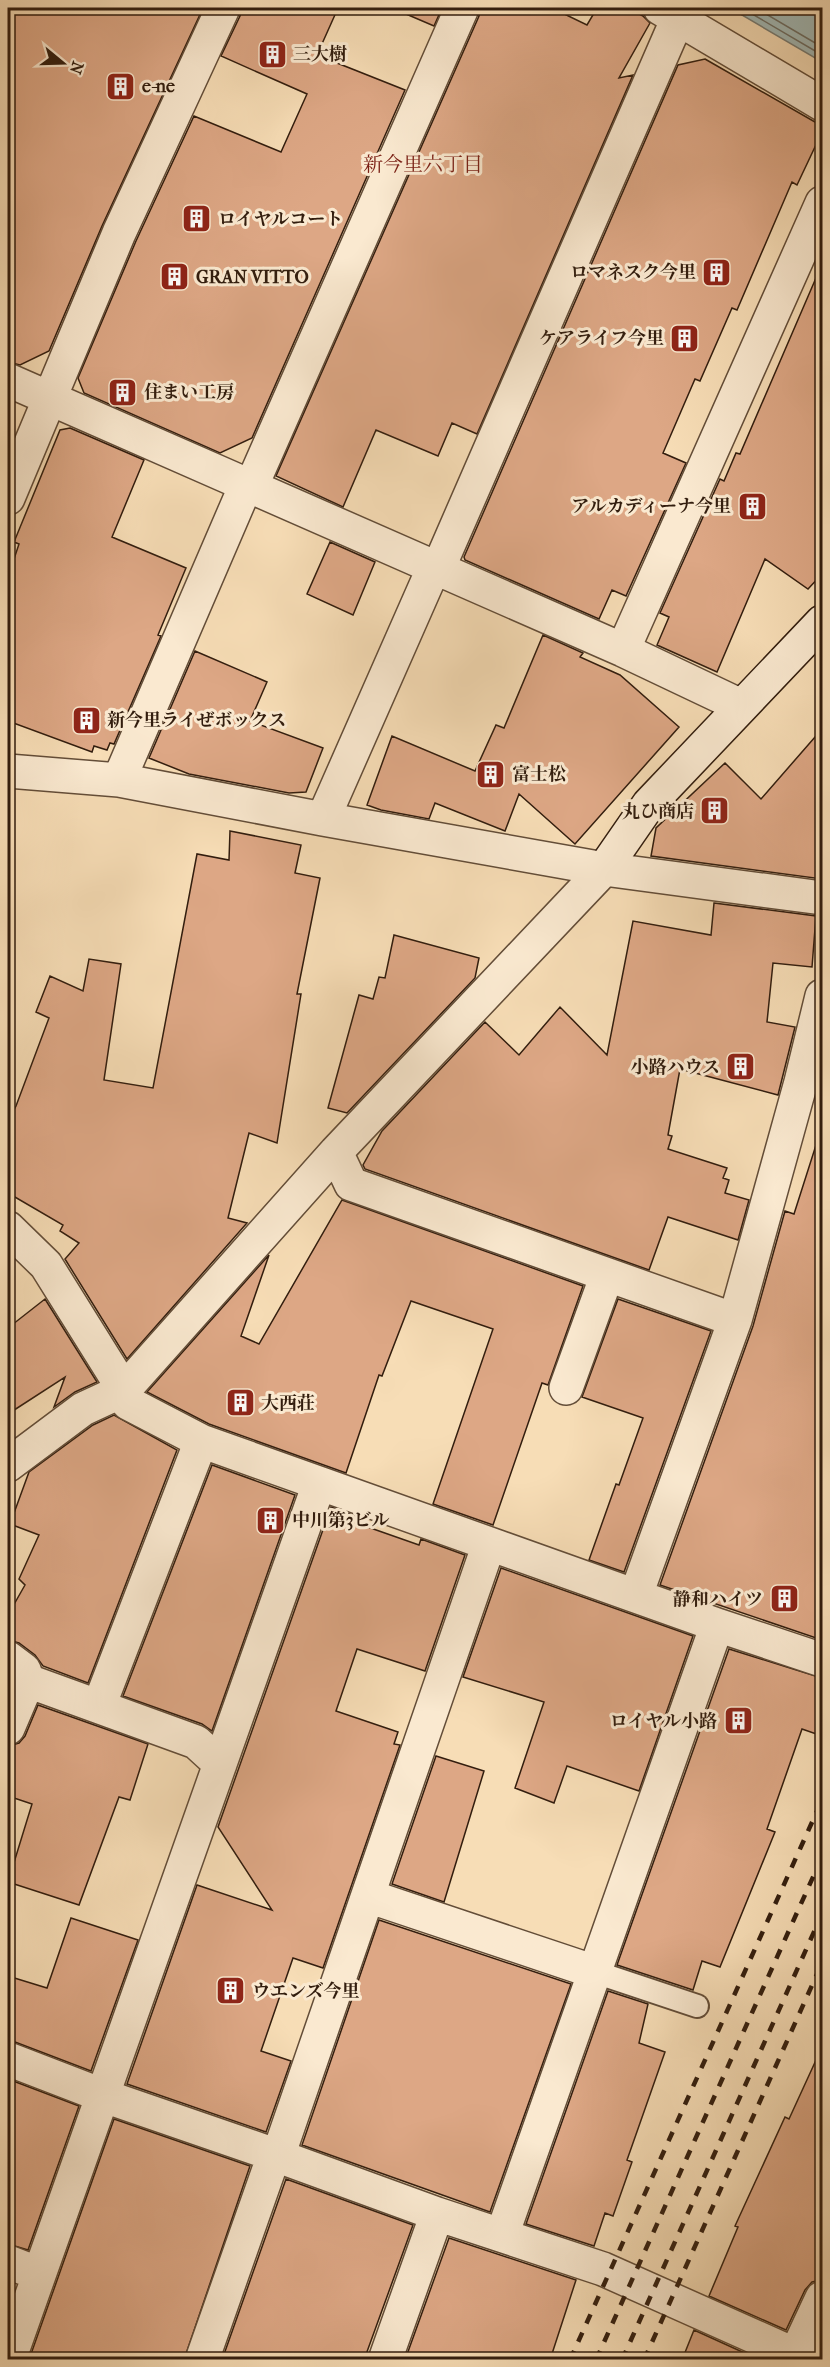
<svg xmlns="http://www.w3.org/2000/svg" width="830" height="2367" viewBox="0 0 830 2367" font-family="'IM FELL French Canon','Noto Serif JP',serif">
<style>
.water{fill:#a1bab8;stroke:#757b74;stroke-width:1.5}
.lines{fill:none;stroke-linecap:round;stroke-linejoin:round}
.shore{stroke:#6a6c63;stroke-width:1.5}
.building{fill:#dda785;stroke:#321d0e;stroke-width:1.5}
.lane-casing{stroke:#634d38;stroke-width:26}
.street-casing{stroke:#634d38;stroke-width:36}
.secondary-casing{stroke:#321d0e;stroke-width:36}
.lane{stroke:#fae9d0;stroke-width:22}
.street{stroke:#fae9d0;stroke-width:33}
.secondary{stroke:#fae9d0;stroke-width:33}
.rail{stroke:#321d0e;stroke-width:4.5;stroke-dasharray:10 10;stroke-linecap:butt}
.labels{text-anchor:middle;stroke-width:6;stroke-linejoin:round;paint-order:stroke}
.poi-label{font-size:18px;font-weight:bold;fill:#321d0e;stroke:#fae9d0;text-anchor:start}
.neighbourhood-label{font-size:20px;fill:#7a1f14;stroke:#fae9d0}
</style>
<rect width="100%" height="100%" fill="#f7ddb6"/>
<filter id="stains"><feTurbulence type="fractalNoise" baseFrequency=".00333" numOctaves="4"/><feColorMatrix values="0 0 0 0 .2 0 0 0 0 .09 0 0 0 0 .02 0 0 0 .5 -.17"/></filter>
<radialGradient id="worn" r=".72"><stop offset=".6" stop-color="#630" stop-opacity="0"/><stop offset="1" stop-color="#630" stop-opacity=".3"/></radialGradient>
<path class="water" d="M730,8H822V62Z"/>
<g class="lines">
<path class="shore" d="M742,8L822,55
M756,8L822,47"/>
</g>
<path class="building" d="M8,8H203L102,226L49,351L20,365L8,362Z
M242,8H338L317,55L405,90L252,438L220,453L84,393L78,378L136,241L194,116L281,152L307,94L221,56L240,16Z
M392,8H442L434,26Z
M480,8H552L587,25L597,8H628L643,16L650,23L619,78L633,75L477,434L452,423L438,456L376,430L343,507L276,476L479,16Z
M705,59L822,126V132L797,185L792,182L737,310L732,308L700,381L695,379L663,453L686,463L626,596L612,590L599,619L465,560L464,557L678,65Z
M822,264V574L808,589L765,559L717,672L657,645L669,617L660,613L720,479L724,481L736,453L740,454Z
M70,428L144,460L112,537L186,568L158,635L161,636L114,744L110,743L107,750L94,746L92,752L8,721V577L19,544L14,542L60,430Z
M330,542L375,562L353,615L307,594Z
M543,635L583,653L580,657L620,675L679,727L575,844L519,794L505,831L435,803L429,819L381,810L367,805L392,736L475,771L496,725L504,728Z
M195,651L267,682L250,721L323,748L306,792L289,793L189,774L149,758Z
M822,729V879L651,856L656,828L725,763L761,799Z
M230,831L301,845L295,873L320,878L297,994H301L277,1143L249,1133L228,1218L247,1223L127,1359L65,1259L79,1243L60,1231L63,1225L8,1193V1121L16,1106L49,1018L36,1012L50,976L83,991L89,959L121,964L104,1080L153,1088L197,854L229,860Z
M714,903L816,916L812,967L773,963L767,1022L795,1027L778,1095L680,1069L668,1135L672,1136L668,1149L727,1168L723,1178L729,1180L725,1193L749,1200L738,1240L668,1217L649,1270L365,1169L363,1165L382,1131L485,1022L519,1055L560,1007L607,1055L633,921L711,935Z
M394,935L479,958L475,978L347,1113L328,1108L359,995L373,999L379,977L385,978Z
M816,1145L822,1146V1640L660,1585L753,1326L785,1211L794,1214Z
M342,1200L583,1286L548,1385L542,1383L493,1525L433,1504L493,1329L411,1301L382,1376L379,1375L346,1473L209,1424L147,1392L269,1255L241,1336L259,1344Z
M45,1299L97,1382L75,1392L54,1407L65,1377L8,1414V1328Z
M618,1299L711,1331L624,1572L589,1560L616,1484L619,1485L643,1418L582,1397Z
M114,1415L177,1450L88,1683L43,1666L35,1655L19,1643L8,1640V1615L25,1585L19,1579L39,1535L10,1524L29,1472L93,1425Z
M212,1465L295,1495L212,1731L202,1724L123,1696Z
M331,1507L364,1519L362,1525L419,1545L421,1539L465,1555L425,1671L357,1649L336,1711L398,1732L394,1744L400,1745L323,1968L293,1958L261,2051L291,2061L266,2132L127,2084L197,1885L272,1910L218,1827Z
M501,1568L693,1636L639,1791L567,1766L554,1803L515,1788L544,1702L463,1677Z
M729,1649L822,1678V1736L802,1729L767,1829L775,1832L720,1967L702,1961L693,1990L617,1965Z
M38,1705L148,1744L130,1800L119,1797L79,1905L8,1882L32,1804L8,1796V1746L19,1743L25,1736Z
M436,1756L484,1771L444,1902L392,1884Z
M71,1918L138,1940L91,2071L15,2042L8,2041V1976L47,1988Z
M379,1920L571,1984L490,2212L302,2145Z
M608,1991L648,2004L639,2043L665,2052L627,2160L632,2162L613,2216L605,2213L594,2246L526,2224Z
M822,2047V2280L812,2282L805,2290L786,2330L709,2296L738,2227L735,2226L785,2117L789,2119Z
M8,2079L79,2106L28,2250L8,2244Z
M114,2119L250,2166L184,2360H47L31,2354Z
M286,2179L413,2225L364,2360H222Z
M449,2238L576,2280L550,2360H405Z
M694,2330L760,2360H682Z"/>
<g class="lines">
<defs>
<path id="lane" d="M595,1972L697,2006"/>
<path id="street" d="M660,8L822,104
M8,380L623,650L741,706
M251,487L462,8
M8,498L119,233L223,8
M438,569L678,18
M623,650L822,203
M8,771L119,780L323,819L604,869L822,898
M119,780L246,485
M323,819L434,567
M336,1152L351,1184L735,1320
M8,1228L46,1265L124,1390L128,1403L201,1441L717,1625L822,1660
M566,1388L607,1275
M8,1465L83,1409L124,1390L336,1152L604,869
M636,1595L735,1320L801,1082L822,996
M8,1658L24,1670L28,1681
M99,1706L201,1441
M8,1728L28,1681L196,1742L220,1764
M368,1896L595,1972
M8,2059L104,2096L278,2156L437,2214L603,2269L807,2360
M278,2156L489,1544
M502,2235L717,1625
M8,2262L39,2274
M9,2360L319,1484
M202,2360L274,2155
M385,2360L437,2214
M793,2360L822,2298"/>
<path id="secondary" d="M604,869L649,804L822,622"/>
</defs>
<use href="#lane" class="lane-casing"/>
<use href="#street" class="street-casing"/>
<use href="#secondary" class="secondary-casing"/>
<use href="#lane" class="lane"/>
<use href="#street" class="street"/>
<use href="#secondary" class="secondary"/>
<path class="rail" d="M570,2360L822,1800
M596,2360L822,1857
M622,2360L822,1914
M644,2360L822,1963"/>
</g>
<defs>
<symbol id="building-square" viewBox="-11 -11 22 22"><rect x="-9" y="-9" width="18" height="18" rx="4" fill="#8f2418" stroke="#fae9d0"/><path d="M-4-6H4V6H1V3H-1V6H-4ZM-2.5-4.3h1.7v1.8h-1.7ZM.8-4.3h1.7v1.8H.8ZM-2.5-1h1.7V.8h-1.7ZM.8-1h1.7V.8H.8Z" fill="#fff"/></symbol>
</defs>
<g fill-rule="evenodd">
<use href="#building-square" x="256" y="38" width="33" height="33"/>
<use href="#building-square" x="104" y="70" width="33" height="33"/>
<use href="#building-square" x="180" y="202" width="33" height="33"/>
<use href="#building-square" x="700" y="256" width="33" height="33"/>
<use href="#building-square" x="158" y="260" width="33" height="33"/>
<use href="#building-square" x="668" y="322" width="33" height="33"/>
<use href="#building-square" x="106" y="376" width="33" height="33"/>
<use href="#building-square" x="736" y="490" width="33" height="33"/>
<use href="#building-square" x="70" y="704" width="33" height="33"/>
<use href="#building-square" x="474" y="758" width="33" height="33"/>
<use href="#building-square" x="698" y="794" width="33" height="33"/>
<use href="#building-square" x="724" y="1050" width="33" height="33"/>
<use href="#building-square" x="224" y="1386" width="33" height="33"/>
<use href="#building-square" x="254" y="1504" width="33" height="33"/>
<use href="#building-square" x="768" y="1582" width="33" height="33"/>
<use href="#building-square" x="722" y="1704" width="33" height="33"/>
<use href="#building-square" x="214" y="1974" width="33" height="33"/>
</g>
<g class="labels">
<g class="poi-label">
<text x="293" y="60">三大樹</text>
<text x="142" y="92">e-ne</text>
<text x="218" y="225">ロイヤルコート</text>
<text x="696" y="278" text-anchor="end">ロマネスク今里</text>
<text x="196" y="283">GRAN VITTO</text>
<text x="664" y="344" text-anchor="end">ケアライフ今里</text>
<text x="144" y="398">住まい工房</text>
<text x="731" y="512" text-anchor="end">アルカディーナ今里</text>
<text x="107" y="726">新今里ライぜボックス</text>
<text x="512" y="780">富士松</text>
<text x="694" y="817" text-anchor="end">丸ひ商店</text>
<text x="720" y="1073" text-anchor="end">小路ハウス</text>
<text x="261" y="1409">大西荘</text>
<text x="292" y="1526">中川第3ビル</text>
<text x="763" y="1605" text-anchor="end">静和ハイツ</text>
<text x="717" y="1727" text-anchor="end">ロイヤル小路</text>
<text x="252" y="1997">ウエンズ今里</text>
</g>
<g class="neighbourhood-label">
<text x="423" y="171">新今里六丁目</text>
</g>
</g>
<rect width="830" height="2367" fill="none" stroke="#f7ddb6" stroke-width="30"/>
<rect x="9" y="9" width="812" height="2349" fill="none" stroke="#321d0e" stroke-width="3"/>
<rect x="15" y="15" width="800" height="2337" fill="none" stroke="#321d0e" stroke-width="1.5"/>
<g transform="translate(63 63) rotate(109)" stroke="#fae9d0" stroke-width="4.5" paint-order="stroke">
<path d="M0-4.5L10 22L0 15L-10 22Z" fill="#321d0e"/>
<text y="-9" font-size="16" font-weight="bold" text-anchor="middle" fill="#321d0e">N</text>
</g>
<rect width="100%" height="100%" filter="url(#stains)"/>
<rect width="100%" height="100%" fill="url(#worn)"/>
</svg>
